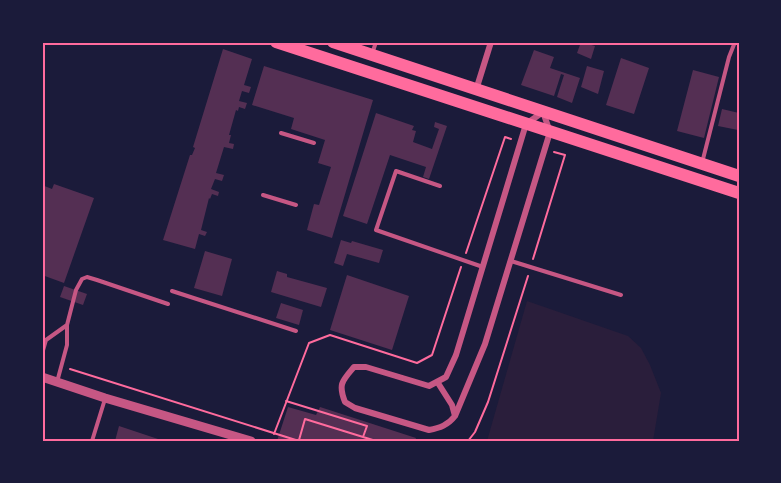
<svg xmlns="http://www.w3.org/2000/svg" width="781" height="483" viewBox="0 0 781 483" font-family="Quicksand,sans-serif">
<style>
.green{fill:#2a1e3b}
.building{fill:#542f53}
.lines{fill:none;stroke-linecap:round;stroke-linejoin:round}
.path{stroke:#ff6b9d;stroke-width:2}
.service{stroke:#c65784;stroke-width:4}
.minor{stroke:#c65784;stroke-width:6}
.tertiary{stroke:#c65784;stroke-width:9}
.trunk{stroke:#ff6b9d;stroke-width:12}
.neatline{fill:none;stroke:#ff6b9d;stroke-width:2}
</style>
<rect width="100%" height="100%" fill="#1b1b3a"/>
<path class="green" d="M527,301L628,336L641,348L650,365L661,393L653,441H487Z"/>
<path class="building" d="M581,42L595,46L591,59L577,53Z
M223,49L252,59L244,85L251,87L249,93L242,91L239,101L247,103L245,109L239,107L238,111L236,110L229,135H231L229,143L234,144L233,149L224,147L216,173L224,175L222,181L215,179L211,189L219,192L218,196L212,194L210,199L209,198L201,230L207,232L205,236L199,234L195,249L163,240L190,155H192L195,148L193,147Z
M534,50L554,57L550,68L580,78L572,103L557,97L564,75L561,74L554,96L521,85Z
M621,58L649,68L634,114L606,105Z
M264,66L373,100L332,238L307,230L314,204L319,205L331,167L318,163L325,140L291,129L294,118L252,105Z
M587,66L604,71L598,94L581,87Z
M693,70L719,77L704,138L677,131Z
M722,109L739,113L738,130L718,126Z
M376,113L414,126L412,130L416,131L413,142L432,149L439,129L434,127L435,122L447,126L429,179L423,177L426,167L390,155L367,224L343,216Z
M54,184L94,198L64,283L42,275V185L52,189Z
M341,240L351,243L352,241L383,250L379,263L347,254L343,266L334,263Z
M205,251L232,259L222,296L194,288Z
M277,271L287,274V277L327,288L321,307L271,292Z
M347,275L409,296L392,350L330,330Z
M64,286L87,294L83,305L60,297Z
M281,303L303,310L299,325L276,318Z
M288,407L316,415L320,407L416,438L415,441H277Z
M119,426L164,441H115Z"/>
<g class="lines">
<path class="path" d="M466,253L505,137L511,139
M533,259L565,155L554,152
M70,369L299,441
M286,401L367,426L363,437
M274,434L309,343L330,335L417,363L432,355L461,267
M299,440L305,419L376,441
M468,441L475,432L488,402L528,276"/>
<path class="service" d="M373,51L376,42
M281,133L314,143
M702,163L729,57L735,42
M440,186L396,171L376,230L483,267
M263,195L296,205
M511,261L621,295
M172,291L296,331
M42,354L46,340L67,325
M57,382L67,345V325L76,290L82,279L87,277L97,280L168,304
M92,441L105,399"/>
<path class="minor" d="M476,90L491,42
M543,112L550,132L485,344L455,416C448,425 440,428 429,430L355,408L345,402C338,384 342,381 354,367H366L429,386L446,377L456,355L526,124Z
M438,383L452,405L455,416"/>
<path class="tertiary" d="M42,377L105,398L251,441"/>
<path class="trunk" d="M276,42L739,193
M333,42L739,176"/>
</g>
<rect width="781" height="483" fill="none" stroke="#1b1b3a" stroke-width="87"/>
<rect x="44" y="44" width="694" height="396" class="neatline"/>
</svg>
